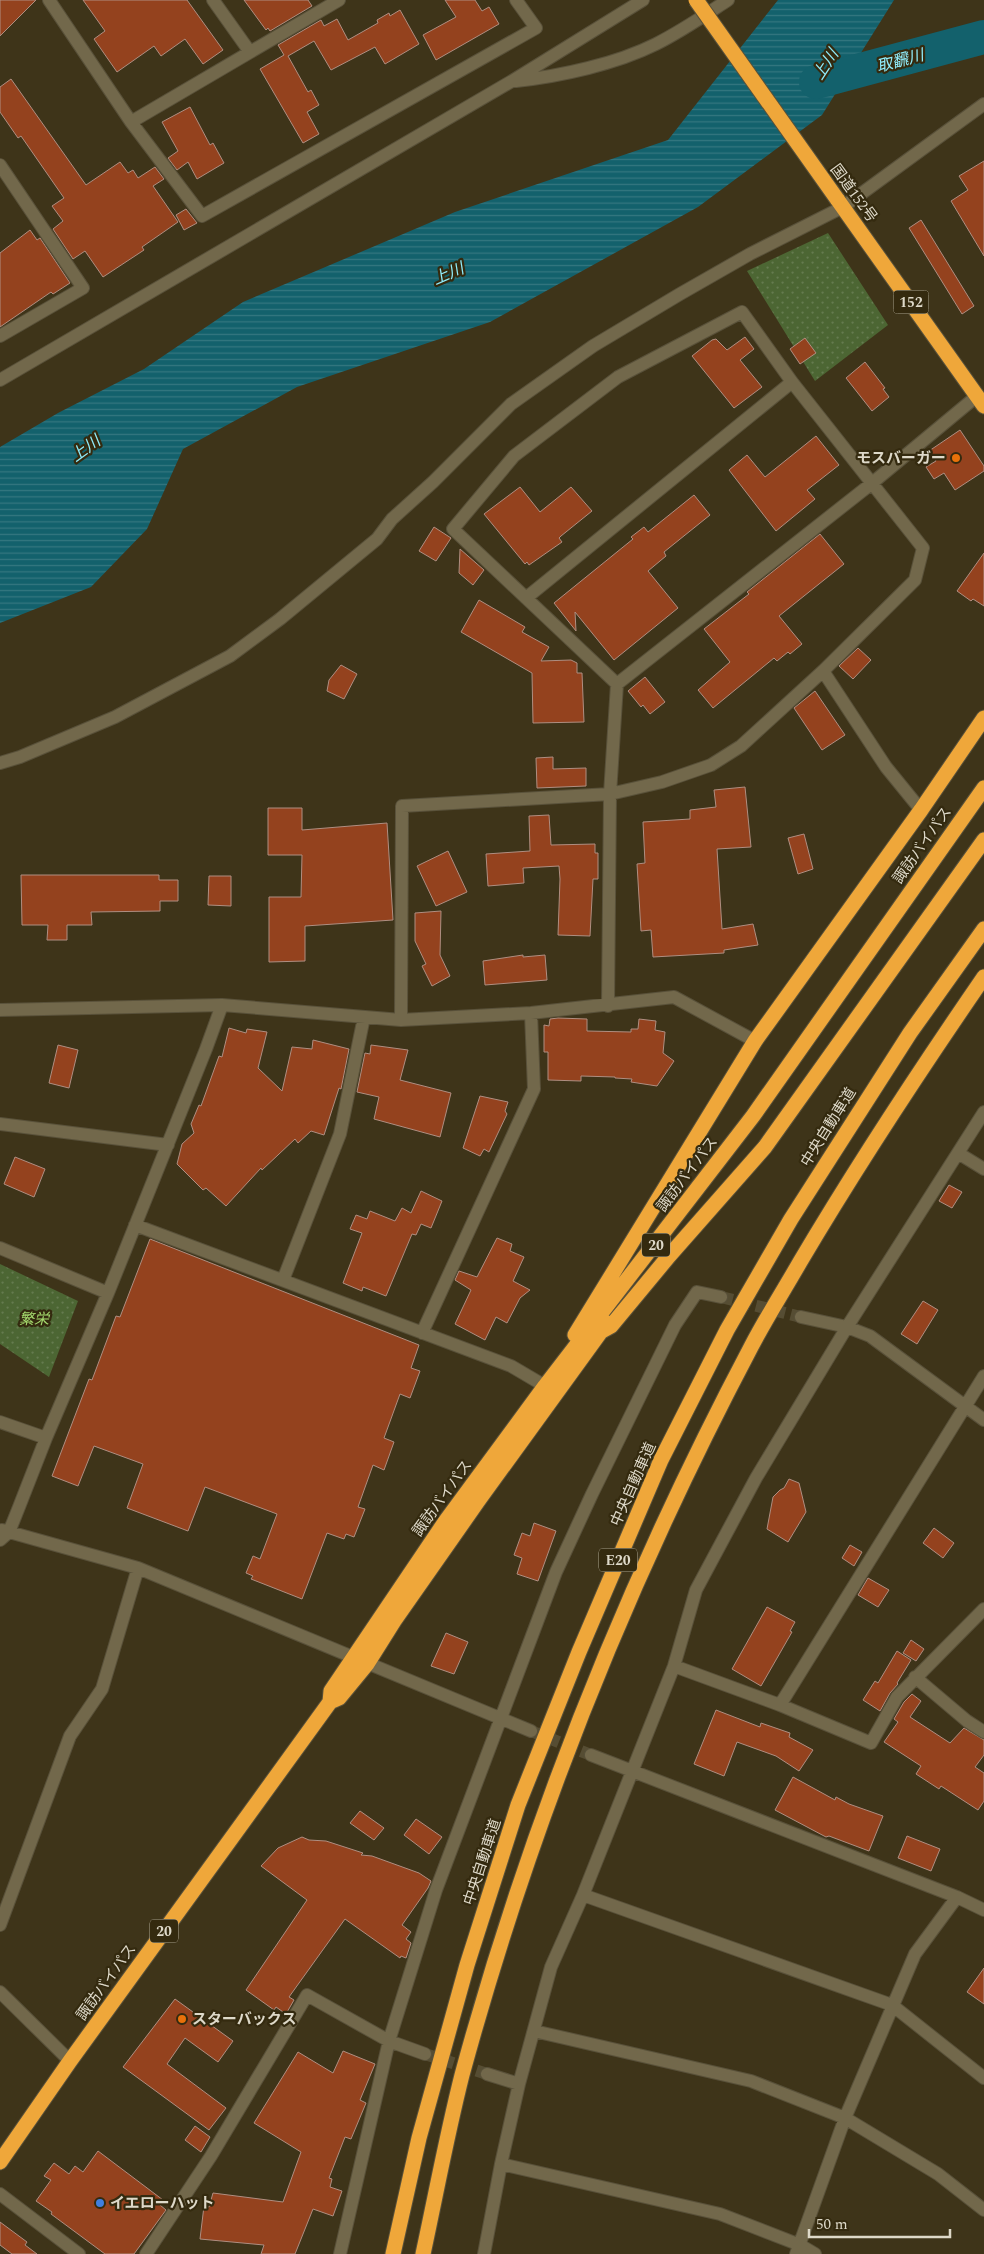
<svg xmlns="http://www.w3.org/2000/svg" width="984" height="2254" viewBox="0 0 984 2254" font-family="Spectral,'Noto Sans JP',serif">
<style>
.grass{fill:url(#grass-dots)}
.water{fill:url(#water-rules)}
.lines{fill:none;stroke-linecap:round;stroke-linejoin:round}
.river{stroke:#13616c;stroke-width:34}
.building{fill:#94421e;stroke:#af8e81}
.minor-tunnel{stroke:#564d33;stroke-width:12;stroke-dasharray:12 6;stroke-linecap:butt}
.minor-casing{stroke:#59513a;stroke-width:14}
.highway-casing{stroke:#59513a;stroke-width:17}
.minor{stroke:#72684b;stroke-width:12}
.highway{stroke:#efa73a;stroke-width:15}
.highway-bridge-casing{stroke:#59513a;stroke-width:17;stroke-linecap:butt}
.highway-bridge{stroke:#efa73a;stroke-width:15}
.food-dot{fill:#e8710a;stroke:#342a0f;stroke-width:2}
.shop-dot{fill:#3f7fe0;stroke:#342a0f;stroke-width:2}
.labels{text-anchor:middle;stroke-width:4.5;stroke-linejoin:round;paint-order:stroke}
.shield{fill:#342a0f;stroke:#aba491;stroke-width:1}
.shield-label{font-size:14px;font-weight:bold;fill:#ded9c9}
.street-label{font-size:15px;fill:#ded9c9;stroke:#342a0f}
.poi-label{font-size:15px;font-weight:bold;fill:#ded9c9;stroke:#342a0f;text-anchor:start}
.park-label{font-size:15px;font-style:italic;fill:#a5db6e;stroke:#342a0f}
.water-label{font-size:16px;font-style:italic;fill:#90edfc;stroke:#342a0f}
</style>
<defs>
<pattern id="grass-dots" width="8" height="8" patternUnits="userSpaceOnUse" patternTransform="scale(1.25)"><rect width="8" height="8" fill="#4c6633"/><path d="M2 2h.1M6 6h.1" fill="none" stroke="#657b4f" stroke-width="1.8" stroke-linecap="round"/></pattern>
<pattern id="water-rules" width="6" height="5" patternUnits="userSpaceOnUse" patternTransform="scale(1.25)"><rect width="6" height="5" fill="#13616c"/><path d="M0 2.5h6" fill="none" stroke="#357780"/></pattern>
</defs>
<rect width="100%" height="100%" fill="#3e3419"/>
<path class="grass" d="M828,233L888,325L815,381L747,271Z
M0,1264L78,1301L49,1377L0,1344Z"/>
<path class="water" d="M778,0H894L822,115L698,207L490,322L297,387L183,449L147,529L91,587L0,623V447L58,413L144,369L243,302L455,212L668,140Z"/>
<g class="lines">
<path class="river" d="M816,82L984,37"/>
</g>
<path class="building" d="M0,0H36L0,36Z
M83,0H187L223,50L203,64L185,39L161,56L154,46L117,72L94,39L105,31Z
M244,0H308L312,6L270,31L268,28L266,30Z
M445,0H475L482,11L489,7L499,24L436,60L423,35L456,17Z
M400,10L419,44L385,64L375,47L331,70L314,41L288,56L308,92L311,90L319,105L307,112L319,134L303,143L260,69L284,55L278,45L321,20L324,26L337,19L348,40L378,23L377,20L389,13L390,16Z
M11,79L86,185L120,162L128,173L133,170L138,178L155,167L164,179L153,186L178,222L142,247L144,250L103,277L85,251L73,259L53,229L63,221L52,206L64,198L21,136L18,138L0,112V87Z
M190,107L210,145L213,143L224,163L197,179L188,162L177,170L168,158L178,151L162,122Z
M984,161V256L951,201L968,190L959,176Z
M186,209L197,223L184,230L176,215Z
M921,220L974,306L962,314L909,228Z
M30,230L37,240L40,238L70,283L53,294L51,292L0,327V253Z
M745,337L754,349L740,360L762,387L734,408L692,356L712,340L716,339L727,350Z
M805,338L816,353L800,364L790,349Z
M865,362L885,388L883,389L889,397L872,411L846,378Z
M960,430L984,466V471L955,490L944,473L934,479L926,467L936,461L929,451Z
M816,436L839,465L807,490L815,499L776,531L729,470L747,455L765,477Z
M520,487L540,512L571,487L592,511L561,536L559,538L562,542L529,565L527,562L525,564L484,514Z
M694,495L710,515L664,552L666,556L648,571L678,608L614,660L575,612L576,631L554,603L633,539L631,537L644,527L648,532Z
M434,527L451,538L436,561L419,551Z
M820,534L844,564L779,616L802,644L790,654L788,652L777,661L774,658L713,708L698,690L730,662L704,629L749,594L747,592Z
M460,549L484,570L473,585L459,573Z
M984,553V606L973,599L971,601L957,591Z
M479,600L525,627L522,632L549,647L541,661L571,660L577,663V673H582L584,722L533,723L532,673L461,632Z
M858,648L871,660L853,679L839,666Z
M341,665L357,674L344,699L327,691L329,680Z
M645,677L665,702L650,714L643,705L641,707L628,691Z
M815,691L845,735L822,750L794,708Z
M553,757V769L586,768V786L537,788L536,758Z
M745,787L751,847L717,849L722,929L753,924L758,945L724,950V953L653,957L651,930L641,931L637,864L645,863L643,822L690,819V810L716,807L714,790Z
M268,808H302V830L387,823L393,920L305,926V961L269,962V897H301L302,855H268Z
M549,815L551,845L595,844V853H598V879H593L590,936L558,935L560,879L559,866L523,868L524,883L488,886L486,854L530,851L529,816Z
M804,834L813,869L798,874L788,838Z
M448,851L467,892L436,906L417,866Z
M21,875H159V880H178V901H160V911L91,912L92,925H67V940H47L48,925H22Z
M209,876H231V906L208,905Z
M441,911L440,955L450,976L432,986L422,966L426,964L415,941V913Z
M523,955V957L545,955L547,980L485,985L483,961Z
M558,1018L587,1019V1031L631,1032V1029H638L639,1019L656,1021L655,1030L665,1032L663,1053L674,1061L657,1086L631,1082L632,1079L615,1078V1077L581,1076V1081L548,1080V1052H544V1025L549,1026L550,1019Z
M229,1028L246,1033L247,1029L267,1032L258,1068L282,1091L292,1047L312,1049L313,1040L349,1049L341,1089L339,1088L324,1135L311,1131L298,1143L295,1139L262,1170L261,1168L226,1206L206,1188L203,1190L177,1164L182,1144L194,1133L191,1124L199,1105L201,1106L219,1056L222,1057Z
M58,1045L78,1050L69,1088L49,1083Z
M371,1045L408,1050L400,1080L451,1093L440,1137L374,1119L379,1097L357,1092L365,1053L370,1054Z
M480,1096L508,1102L505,1111L507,1114L489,1152L484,1149L480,1156L463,1148Z
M15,1157L45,1169L34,1197L4,1184Z
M949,1185L962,1192L952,1208L939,1201Z
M421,1191L442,1201L431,1228L421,1224L416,1235L412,1234L386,1296L363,1287L362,1291L343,1283L362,1233L350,1229L356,1215L367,1219L370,1211L395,1221L402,1208L411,1213Z
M497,1238L512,1244L510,1251L524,1257L513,1281L530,1290L520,1298L507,1323L496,1317L485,1340L455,1324L471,1290L455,1280L459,1271L477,1277Z
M150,1239L419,1345L411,1368L420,1371L410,1398L400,1394L384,1438L394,1442L384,1470L373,1465L358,1507L365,1509L354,1537L346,1534L344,1539L327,1533L302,1599L251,1579L253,1576L246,1573L253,1556L260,1559L277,1514L205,1487L188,1531L127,1508L143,1464L94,1446L78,1486L52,1476L89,1379L92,1380L116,1316L120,1317Z
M923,1301L938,1310L917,1344L901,1334Z
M789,1479L799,1483L806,1512L788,1542L767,1529L773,1497L780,1490L784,1488Z
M534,1523L556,1531L538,1581L517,1574L522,1558L514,1555L522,1533L530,1536Z
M934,1528L954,1543L943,1558L923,1543Z
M850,1545L862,1552L854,1566L842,1558Z
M868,1578L889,1590L878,1607L858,1595Z
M767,1607L795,1622L790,1631L792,1632L761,1686L732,1669Z
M446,1633L468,1642L454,1674L431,1666Z
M911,1640L924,1649L916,1661L903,1653Z
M897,1651L911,1660L897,1683L898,1684L890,1693L880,1711L863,1700L875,1681L878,1683Z
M912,1694L921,1701L910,1717L950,1743L964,1728L984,1740V1755L975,1767L984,1773V1801L978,1810L941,1786L939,1789L916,1774L921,1766L884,1742L898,1722L894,1719L904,1702Z
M716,1710L760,1727L761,1723L790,1733L789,1737L813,1750L799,1771L776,1756L737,1742L724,1776L694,1764Z
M793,1777L835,1800L836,1797L849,1804L883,1816L869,1851L829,1836L826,1837L775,1810Z
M360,1811L384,1828L374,1840L350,1823Z
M416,1819L442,1837L429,1854L404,1835Z
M907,1836L940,1849L931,1871L898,1858Z
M302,1837L309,1840L326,1841L363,1853L361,1855L372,1856L419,1873L431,1881L428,1888L402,1925L411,1932L406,1939L411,1943L406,1958L401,1956L400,1958L345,1919L289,1997L294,2000L286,2014L276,2007L274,2010L246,1990L307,1900L261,1866L278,1848Z
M984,1968V2004L967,1992Z
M175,1999L233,2041L218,2062L185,2038L167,2064L226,2108L209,2130L123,2067Z
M343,2051L375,2064L360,2100L366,2103L351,2139L345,2137L329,2178L332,2179L330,2187L342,2191L333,2216L313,2209L295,2254H261L264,2245L200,2239L204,2206L209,2207L213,2193L283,2202L301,2152L254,2123L298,2052L333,2073Z
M195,2126L210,2137L201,2152L185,2140Z
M98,2151L163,2200L160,2205L166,2210L134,2254H105L51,2214L52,2212L36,2201L51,2180L44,2176L54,2163L69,2174L75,2166L83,2172Z
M0,2222L27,2242L25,2245L37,2254H12L0,2245Z"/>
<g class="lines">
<path class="minor-tunnel" d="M721,1297L801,1317
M531,1731L591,1755
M425,2054L487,2074"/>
<defs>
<path id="minor" d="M49,0L131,122L202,216L536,28L516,0
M213,0L250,52
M516,81C561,76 616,64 656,44C682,31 705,15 728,0
M131,122L339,0
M0,165L83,288L0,336
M0,380L512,81L643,0
M526,598L792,382
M823,671L886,767L921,810
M0,763L20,757L115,717L230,656L280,619L377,539L392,519L433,482L511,404L593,346L680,294L750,254L843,207L984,104
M608,1006L610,794L617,684L871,484L977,396
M0,1010L222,1005L401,1020L531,1013L674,997L755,1041
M401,1020L402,806L610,794L662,782L711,765L741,746L823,671L915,580L923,548L792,382L742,312L618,377L514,456L453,529L617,684
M0,1124L168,1145
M958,1153L984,1169
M135,1225L511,1366L545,1386
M0,1248L108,1293
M283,1280L340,1134L364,1017
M801,1317L847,1327L870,1336L984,1420
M422,1333L534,1089L531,1013
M0,1422L46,1438
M2,1530L138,1568L531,1731
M0,1540L9,1532L19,1507L46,1438L108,1293L206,1049L222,1005
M674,1666L780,1705L871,1743L897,1697L984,1609
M915,1677L967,1721L984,1732
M780,1705L984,1376
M591,1755L957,1897L984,1910
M583,1895L892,2005L984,2078
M0,1925L70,1736L102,1689L138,1568
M0,1992L70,2061
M534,2031L751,2081L845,2118L938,2174L984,2210
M487,2074L519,2084
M501,2164L720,2214L800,2245L815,2254
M0,2194L79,2254
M146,2254L211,2156L307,1995L389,2041L425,2054
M340,2254L389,2041L436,1890L556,1572L592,1494L675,1325L697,1292L721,1297
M484,2254L501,2164L519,2084L551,1967L583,1895L674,1666L696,1590L756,1478L847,1327L984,1112
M796,2254L845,2118L915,1954L957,1897"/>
<path id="highway" d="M837,199L984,406
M602,1331L611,1326L669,1256L765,1147L984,840
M575,1335L755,1041L921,810L984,718
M330,1702L339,1698L367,1664L394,1621L478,1501L607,1323
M0,2162L70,2061L330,1702L331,1691L445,1522L545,1386L753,1116L984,788
M393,2254L419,2138L467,1965L518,1805L579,1652L661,1460L727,1330L791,1219L910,1033L984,929
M423,2254C436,2194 447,2134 462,2075C531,1821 628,1580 751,1347C766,1318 784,1290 800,1262C858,1164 920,1070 984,977"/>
</defs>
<use href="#minor" class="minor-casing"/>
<use href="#highway" class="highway-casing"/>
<use href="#minor" class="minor"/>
<use href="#highway" class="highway"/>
<defs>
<path id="highway-bridge" d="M696,0L837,199"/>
</defs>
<use href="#highway-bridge" class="highway-bridge-casing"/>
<use href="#highway-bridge" class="highway-bridge"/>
</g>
<g class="food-dot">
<circle cx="956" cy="458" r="5"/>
<circle cx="182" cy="2019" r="5"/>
</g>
<circle class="shop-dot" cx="100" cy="2203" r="5"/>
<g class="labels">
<g class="shield">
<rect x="893.5" y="290.5" width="35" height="23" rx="4"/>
<rect x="642" y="1233.5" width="28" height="23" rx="4"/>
<rect x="599" y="1548.5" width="38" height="23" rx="4"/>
<rect x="150" y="1919.5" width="28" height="23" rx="4"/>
</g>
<g class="shield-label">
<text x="911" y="307">152</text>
<text x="656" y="1250">20</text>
<text x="618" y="1565">E20</text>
<text x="164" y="1936">20</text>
</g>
<g class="street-label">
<text transform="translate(854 193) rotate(54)" y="5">国道152号</text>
<text transform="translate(922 845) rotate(-55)" y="5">諏訪バイパス</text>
<text transform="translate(828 1127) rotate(-58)" y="5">中央自動車道</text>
<text transform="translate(687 1174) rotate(-53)" y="5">諏訪バイパス</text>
<text transform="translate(633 1484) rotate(-66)" y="5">中央自動車道</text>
<text transform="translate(442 1498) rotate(-54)" y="5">諏訪バイパス</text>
<text transform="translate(482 1862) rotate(-72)" y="5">中央自動車道</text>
<text transform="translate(106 1982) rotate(-54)" y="5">諏訪バイパス</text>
</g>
<g class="poi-label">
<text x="946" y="463" text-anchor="end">モスバーガー</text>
<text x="192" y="2024">スターバックス</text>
<text x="110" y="2208">イエローハット</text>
</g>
<g class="park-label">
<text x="34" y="1324">繁栄</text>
</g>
<g class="water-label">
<text transform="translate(900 60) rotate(-15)" y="6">取飜川</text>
<text transform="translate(825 64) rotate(-57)" y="6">上川</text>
<text transform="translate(448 273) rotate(-23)" y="6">上川</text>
<text transform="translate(85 448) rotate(-36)" y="6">上川</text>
</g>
</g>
<path d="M809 2229v8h141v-8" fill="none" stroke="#ded9c9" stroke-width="2.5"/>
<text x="816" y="2229" font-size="15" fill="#ded9c9" stroke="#342a0f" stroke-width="4" paint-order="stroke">50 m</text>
</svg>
